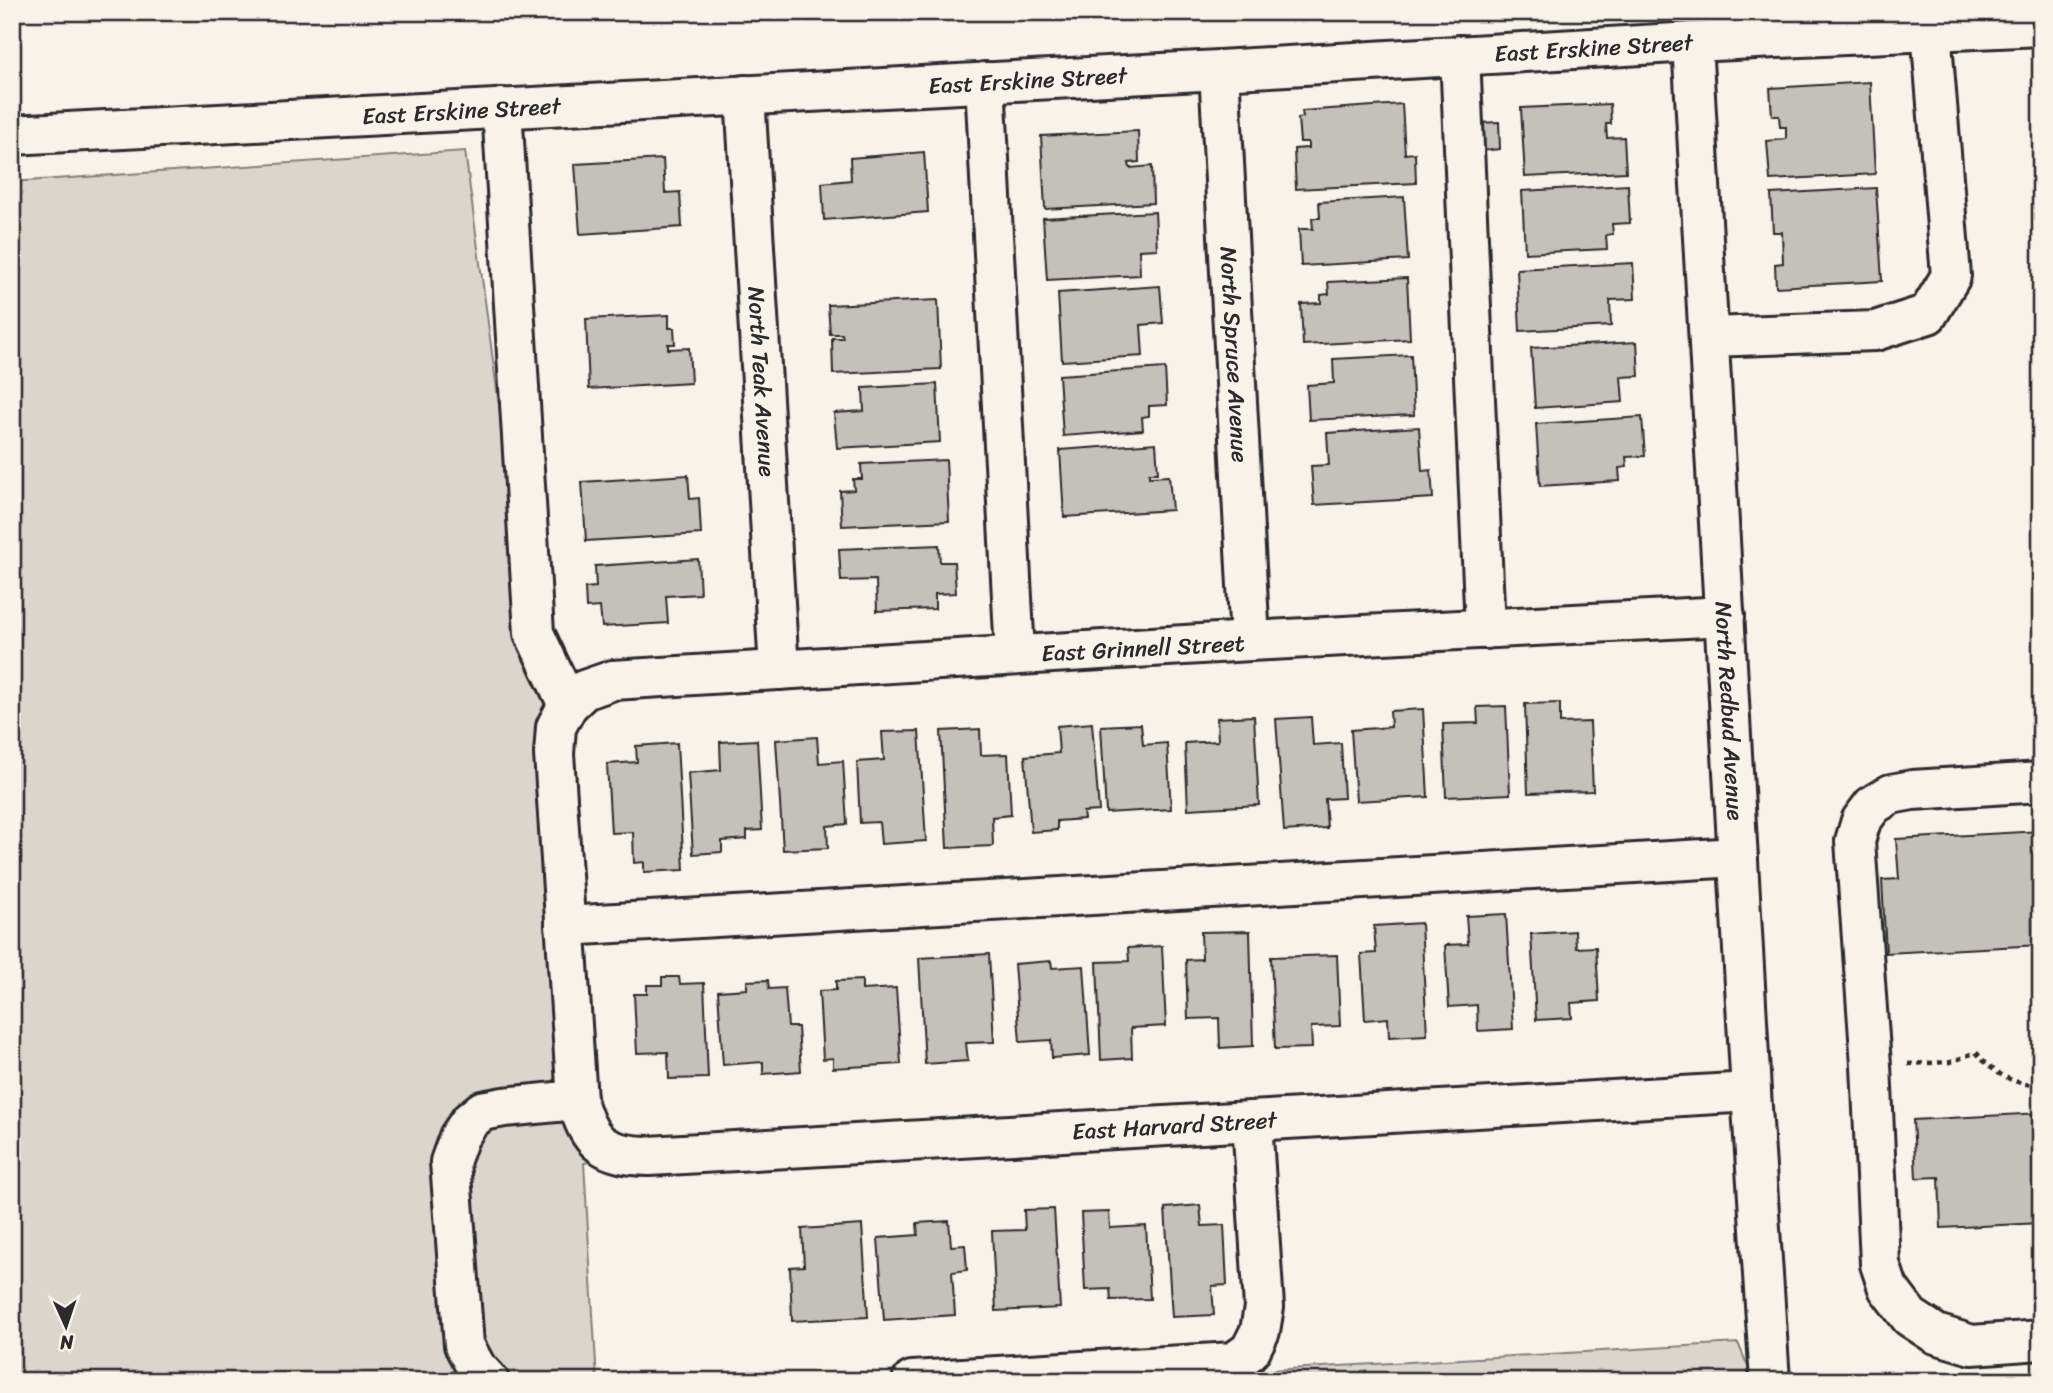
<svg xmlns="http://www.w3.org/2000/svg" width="2053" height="1393" viewBox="0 0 2053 1393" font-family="Sriracha,sans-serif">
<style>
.green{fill:#dad6cc;stroke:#82807c;stroke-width:2}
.building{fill:#c4c1b9;stroke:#2b2b2b;stroke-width:2}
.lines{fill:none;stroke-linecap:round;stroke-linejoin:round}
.minor-casing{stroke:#2b2b2b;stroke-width:44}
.path{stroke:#2b2b2b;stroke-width:4.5;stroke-dasharray:5 5;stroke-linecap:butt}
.minor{stroke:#f7f3e8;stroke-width:38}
.labels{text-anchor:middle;stroke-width:6;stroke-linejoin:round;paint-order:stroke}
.street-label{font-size:23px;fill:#2b2b2b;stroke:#f7f3e8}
</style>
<rect width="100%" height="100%" fill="#f7f3e8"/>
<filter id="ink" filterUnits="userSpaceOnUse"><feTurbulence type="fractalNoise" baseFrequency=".0143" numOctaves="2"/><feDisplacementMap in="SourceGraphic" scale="14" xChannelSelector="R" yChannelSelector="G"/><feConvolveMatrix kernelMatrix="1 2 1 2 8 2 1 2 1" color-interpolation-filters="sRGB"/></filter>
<g filter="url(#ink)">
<path class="green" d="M465,151L535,675L570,672L599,1161L584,1163L597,1381H12V182Z
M1738,1343L1754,1381H1083Z"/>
<path class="building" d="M1870,82L1875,174L1770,180L1767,141L1786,139V127H1780L1779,116H1772L1770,88Z
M1402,104L1405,154L1415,153L1416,183L1296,189L1294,149L1308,148V142H1300L1298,118L1303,117L1302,111Z
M1610,104L1611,124H1606L1607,138L1624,137L1626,172L1525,177L1521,108Z
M1499,122L1500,149L1480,151L1478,123Z
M1138,131L1139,162L1129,163L1130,168L1152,166L1153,203L1045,209L1041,136Z
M924,152L928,212L824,220L822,183L851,180L850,158Z
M663,159L665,193L680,192L682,227L580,234L575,164Z
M1628,185L1630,223L1612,224L1613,234L1606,235L1607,249L1525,253L1522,191Z
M1876,188L1882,281L1776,287L1775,264L1783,263L1782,232H1773L1771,194Z
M1404,197L1408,260L1301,266L1299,229H1313L1312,218H1320L1319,202Z
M1155,212L1157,249L1139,250L1140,275L1047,280L1043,218Z
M1633,263L1635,299L1610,300L1611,326L1520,331L1517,269Z
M1407,278L1410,339L1303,345L1301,304L1321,303V295L1329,294L1328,282Z
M1160,286L1163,323L1141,325L1143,356L1062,361L1058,293Z
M938,300L941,369L833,374L832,338H843L842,334H830L828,305Z
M669,315V328H674L675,344H668V349L689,348L691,383L589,389L586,319Z
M1637,342L1639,376L1621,377L1623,402L1535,408L1531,348Z
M1411,355L1414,415L1309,420L1307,385L1334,383L1333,359Z
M1165,368L1167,405L1149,406V416L1142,417L1143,430L1063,436L1059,375Z
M937,384L940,442L837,448L834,413L864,411L863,388Z
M1642,417L1645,456L1626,457L1627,467L1619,468L1620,481L1540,486L1536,424Z
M1419,427L1422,471L1431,470L1433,498L1314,505L1311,466L1329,465L1327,433Z
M1156,443L1158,473H1149V477L1169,476L1172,510L1064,517L1060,450Z
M946,460L949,521L842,526L840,491L854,490L853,479H862L861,464Z
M688,475L690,499L699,498L701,534L586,541L582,482Z
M939,545L940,562H954L956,593L935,594V609L877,611L876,580L841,581L839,549Z
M698,559L700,594L666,596L668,623L602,627L600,607L586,608L585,588L596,587L595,566Z
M1560,703V723L1590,722L1593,791L1528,793L1525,704Z
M1506,706L1510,794L1446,797L1443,724L1478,723L1477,707Z
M1423,709L1428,797L1356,801L1351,730L1391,727L1390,711Z
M1254,716L1259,805L1188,809L1185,743L1218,741L1217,718Z
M1311,717L1313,745L1341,743L1344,798L1325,799L1327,828L1284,831L1276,719Z
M1092,723L1099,811L1083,812L1084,819L1057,821V830L1031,832L1025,756L1059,753L1057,726Z
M1141,724L1143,745L1167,743L1171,809L1106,813L1101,726Z
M980,729L981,755L1008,754L1011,815L992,817L993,846L947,848L941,731Z
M919,731L926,841L881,844L879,822L860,823L857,762L884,760L882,732Z
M817,737L819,763L843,761L847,824L827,826L828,848L783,850L776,740Z
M757,740L762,830L747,831V839L722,841V852L693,854L688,773L721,770L720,742Z
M677,743L684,870L644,872V862L634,863L633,832L611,833L607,764L637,762L636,746Z
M2041,831V945L1886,953L1882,880L1899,879L1896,839Z
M1506,914L1513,1029L1478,1031L1477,1005L1449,1007L1445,945L1468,944L1466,916Z
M1421,923L1427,1035L1389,1037L1388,1018L1365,1020L1361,954L1376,953L1374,926Z
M1250,931L1253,1046L1220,1048L1219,1018L1188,1019L1186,960L1202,959L1201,932Z
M1575,931L1576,948L1596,947L1599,1001L1571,1003L1572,1018L1536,1020L1531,934Z
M1162,946L1166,1026L1131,1028L1132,1058L1101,1060L1097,962L1129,961L1128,948Z
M989,954L994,1042L966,1043L968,1061L925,1064L919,958Z
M1337,955L1340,1026L1311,1027L1312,1048L1275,1049L1271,957Z
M1051,961L1052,968L1084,966L1090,1055L1052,1058L1051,1040L1020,1042L1014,964Z
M662,977H679L680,984L704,983L708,1078L669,1079L668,1052L637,1053L634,994H647V985H662Z
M768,980L769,989L785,988L788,1027H798L801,1071L763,1074V1062L723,1065L718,991L747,989V981Z
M862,980V990L896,988L901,1064L833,1068V1058L823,1059L819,991L836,990V981Z
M2041,1113V1223L1941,1228L1939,1177L1916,1178L1913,1120Z
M1200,1205L1202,1226L1224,1225L1227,1285L1212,1286L1214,1315L1172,1317L1165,1208Z
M1054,1209L1060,1308L996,1311L992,1231L1025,1230L1024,1210Z
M1109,1212L1110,1228L1146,1226L1150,1299L1111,1300L1110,1289L1085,1290L1081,1213Z
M949,1221L951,1246L965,1245L967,1270L952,1272L955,1315L884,1320L878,1238L918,1235L917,1223Z
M862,1225L868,1317L792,1321L790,1267L804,1266L802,1229Z"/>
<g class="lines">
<defs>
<g id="minor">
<path id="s1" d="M1692,42L1751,1092L1770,1381"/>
<path d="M1460,55L1485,629"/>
<path id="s2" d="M1219,70L1250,641"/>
<path d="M985,82L1015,655"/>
<path id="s3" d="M745,95L779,670"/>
<path d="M502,108L534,633L568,705"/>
<path id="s4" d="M12,135L1219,70L1692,42L2041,26"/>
<path d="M1709,337L1875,331L1928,314L1951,276L1931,30"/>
<path id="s5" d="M1725,616L1250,641L613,680L584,690L568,705L556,727L554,754L577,1100C589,1144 604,1155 649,1156L1751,1092"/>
<path d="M2041,782L1912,790L1891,794L1873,805L1861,821L1855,841L1871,1065L1880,1264L1888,1288L1910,1317L1936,1334L1972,1345L2041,1340"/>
<path d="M565,926L1738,857"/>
<path d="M489,1381L476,1367L464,1345L450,1162L459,1137L470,1121L482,1111L504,1107L577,1100"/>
<path d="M912,1381L1234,1362L1250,1351L1260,1331L1264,1307L1252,1121"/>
</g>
</defs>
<use href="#minor" class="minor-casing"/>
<path class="path" d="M1908,1064L1951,1062L1976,1052C1994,1074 2012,1084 2041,1086"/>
<use href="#minor" class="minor"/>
</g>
</g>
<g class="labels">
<g class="street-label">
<text dy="8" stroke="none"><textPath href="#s4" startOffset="1584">East Erskine Street</textPath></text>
<text dy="8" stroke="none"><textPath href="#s4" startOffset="1017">East Erskine Street</textPath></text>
<text dy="8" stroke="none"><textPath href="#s4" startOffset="450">East Erskine Street</textPath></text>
<text dy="8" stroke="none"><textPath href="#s2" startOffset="285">North Spruce Avenue</textPath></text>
<text dy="8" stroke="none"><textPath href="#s3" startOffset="287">North Teak Avenue</textPath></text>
<text transform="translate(1143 648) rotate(-3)" y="8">East Grinnell Street</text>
<text dy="8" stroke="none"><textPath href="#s1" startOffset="670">North Redbud Avenue</textPath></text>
<text dy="8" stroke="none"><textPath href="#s5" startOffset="2193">East Harvard Street</textPath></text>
</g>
</g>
<rect width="2053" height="1393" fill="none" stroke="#f7f3e8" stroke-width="42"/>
<rect x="21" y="21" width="2011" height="1351" fill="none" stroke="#2b2b2b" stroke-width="2.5" filter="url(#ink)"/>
<g transform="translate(66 1326) rotate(177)" stroke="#f7f3e8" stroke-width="5" paint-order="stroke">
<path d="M0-5L12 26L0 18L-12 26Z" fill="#2b2b2b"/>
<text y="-10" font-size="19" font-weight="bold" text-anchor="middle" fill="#2b2b2b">N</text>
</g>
</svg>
